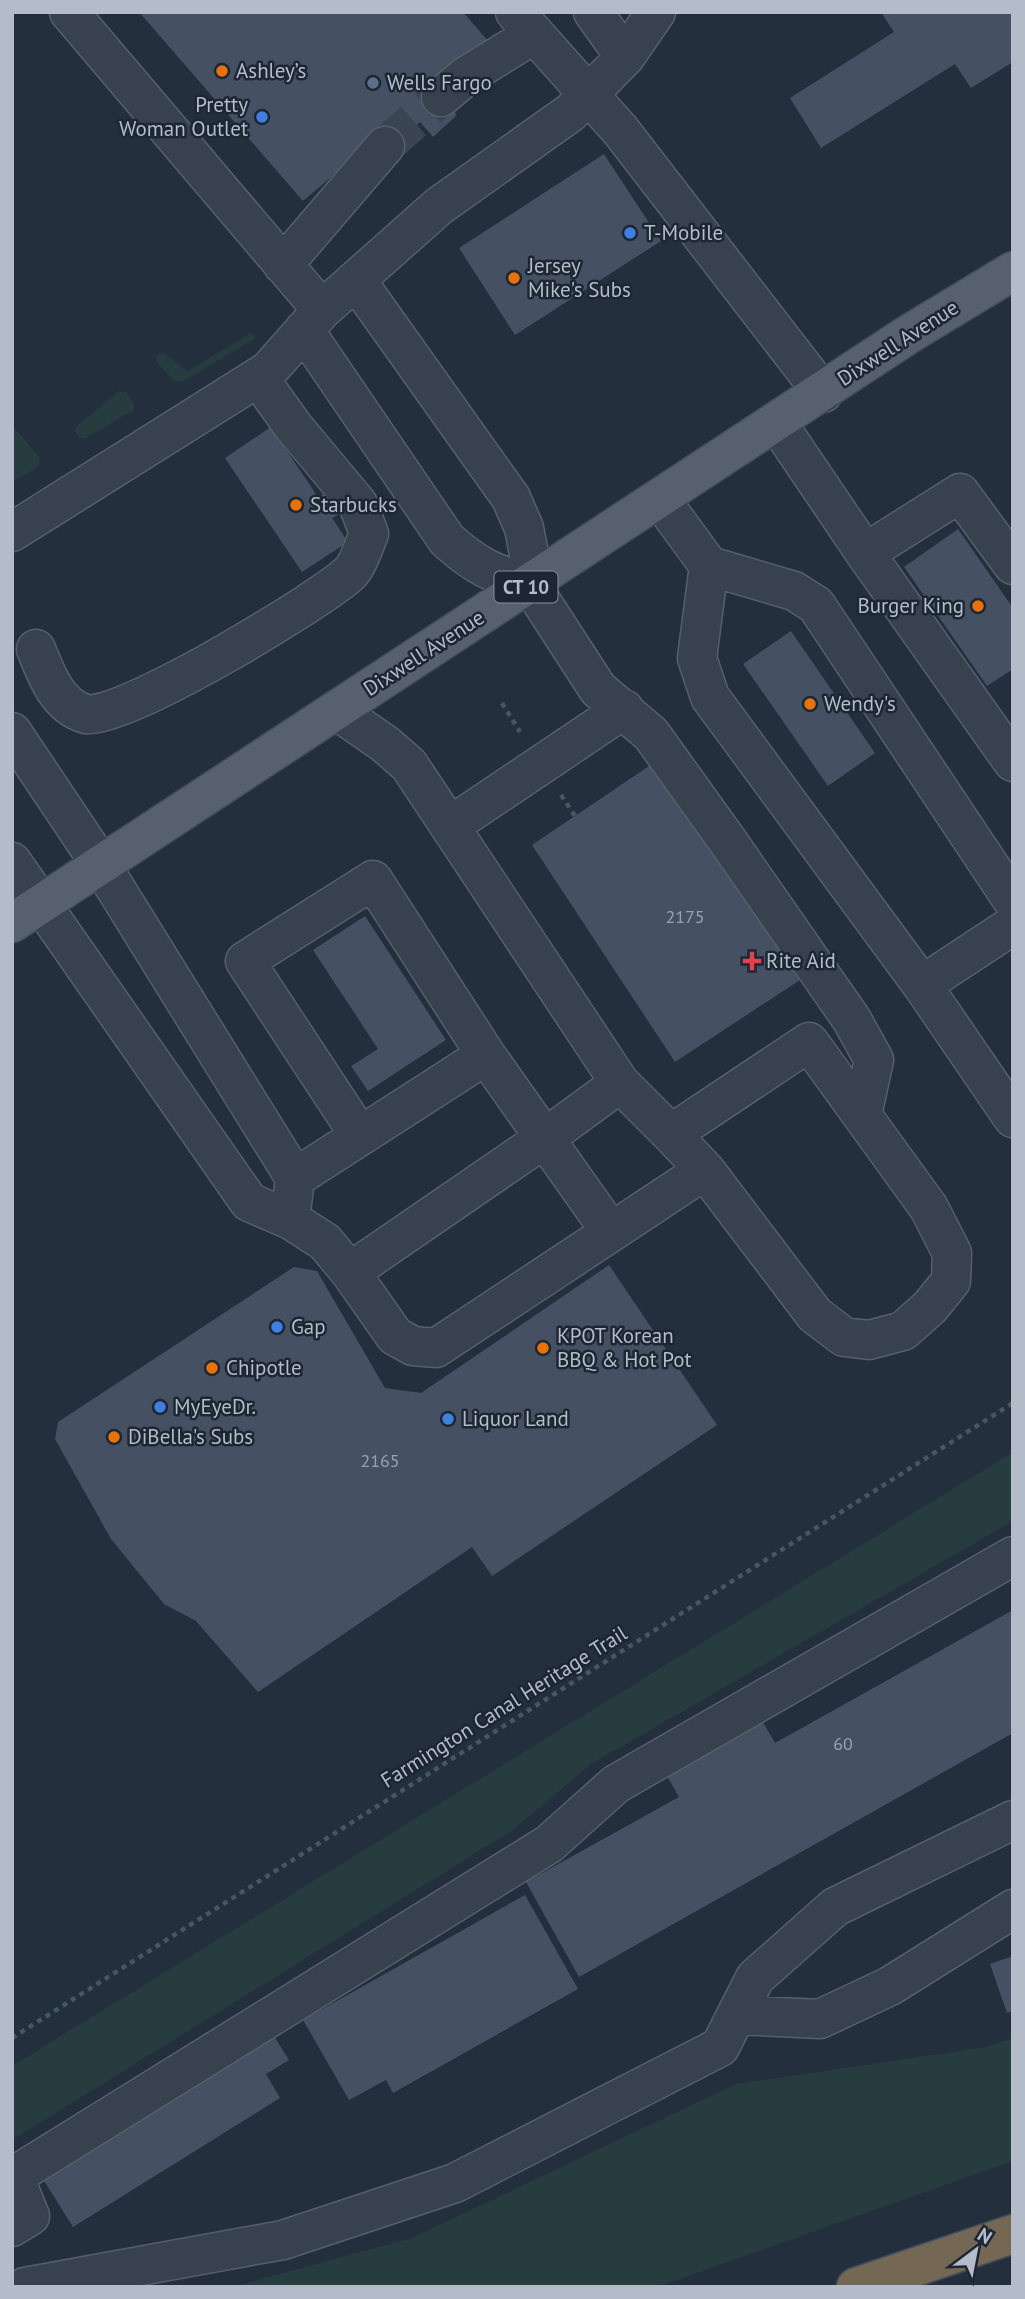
<svg xmlns="http://www.w3.org/2000/svg" width="1025" height="2299" viewBox="0 0 1025 2299" font-family="'PT Sans',sans-serif">
<style>
.green{fill:#263c3f}
.building{fill:#455162}
.lines{fill:none;stroke-linecap:round;stroke-linejoin:round}
.minor-tunnel{stroke:#3a4453;stroke-width:38;stroke-dasharray:38 19;stroke-linecap:butt}
.minor-casing{stroke:#565f6c;stroke-width:41}
.major-casing{stroke:#414a57;stroke-width:41}
.highway-casing{stroke:#434c59;stroke-width:41}
.path{stroke:#44595c;stroke-width:4.5;stroke-dasharray:5 5;stroke-linecap:butt}
.minor{stroke:#38414e;stroke-width:38}
.major{stroke:#56606e;stroke-width:38}
.highway{stroke:#746855;stroke-width:38}
.food-dot{fill:#e8710a;stroke:#1d2633;stroke-width:2.5}
.service-dot{fill:#5c6f8a;stroke:#1d2633;stroke-width:2.5}
.shop-dot{fill:#3f7fe0;stroke:#1d2633;stroke-width:2.5}
.health-dot{fill:#e0444e;stroke:#1d2633;stroke-width:2.5}
.labels{text-anchor:middle;stroke-width:5;stroke-linejoin:round;paint-order:stroke}
.number-label{font-size:18px;fill:#98a1af}
.shield{fill:#1d2633;stroke:#878f9c;stroke-width:2}
.shield-label{font-size:19px;font-weight:bold;fill:#b4bcc9}
.poi-label{font-size:21px;fill:#b4bcc9;stroke:#1d2633;text-anchor:start}
.street-label{font-size:21px;fill:#b4bcc9;stroke:#1d2633}
</style>
<rect width="100%" height="100%" fill="#242f3e"/>
<path class="green" d="M251,333L256,338L184,381L176,382L173,380L156,361L157,355L163,353L188,371Z
M119,391L126,392L134,404V410L86,438H80L75,432L76,427Z
M12,425L40,458L39,466L12,482Z
M1013,1452V1521L591,1764L513,1830L12,2140V2066Z
M1013,2038V2161L657,2287H232L412,2238L736,2084L986,2047Z"/>
<path class="building" d="M139,12H463L488,41L434,88L457,115L433,137L420,122L388,150L378,137L303,201Z
M881,12H1013V62L971,88L955,64L821,148L790,98L894,32Z
M604,154L661,241L515,335L459,248Z
M271,427L318,497L328,492L342,513L332,518L348,542L302,572L225,458Z
M958,529L1013,608V669L987,686L904,567Z
M791,631L875,753L828,786L743,664Z
M658,760L803,978L675,1062L532,845Z
M365,916L446,1040L368,1091L351,1066L378,1049L313,950Z
M609,1265L717,1425L492,1576L472,1547L258,1692L196,1621L164,1604L111,1539L55,1439L58,1422L294,1267L317,1271L385,1388L421,1393Z
M1013,1610V1733L579,1977L526,1882L679,1797L664,1771L760,1717L775,1743Z
M525,1895L578,1989L393,2093L386,2080L349,2100L303,2020Z
M1013,1956V2011L1007,2013L990,1964Z
M272,2033L289,2060L266,2074L280,2098L73,2227L41,2176Z"/>
<g class="lines">
<path class="minor-tunnel" d="M385,146L441,97"/>
<defs>
<path id="minor" d="M69,12L322,310
M515,12L621,131L823,393
M593,12L625,57
M441,97L465,77L534,34
M283,265L385,146
M356,280L511,498L524,528L530,559V584L598,689L651,734L727,840L852,1020L874,1060L862,1115
M304,330L447,540C476,566 493,574 530,584
M777,423L865,553L1013,762
M660,499L709,566L794,591L816,605L1013,901
M12,532L268,371L322,310L439,206L570,113L625,57L656,12
M865,553L960,493L1013,565
M709,566L697,658L710,697L922,985L1013,1118
M36,649C46,674 57,706 86,714C120,722 322,600 351,572C359,563 364,545 369,534L358,504L293,426L258,377
M336,710L385,744L409,765L620,1083L671,1134
M12,732L101,865L295,1178L292,1204
M450,826L624,709
M12,862L249,1202L291,1220L325,1242L350,1272L395,1336L413,1346L436,1348L705,1170L815,1315L844,1337L869,1340L903,1331L930,1307L951,1281L952,1253L929,1208L809,1042L671,1134L705,1170
M922,985L1013,925
M486,1055L611,1232
M295,1178L486,1055L373,880L245,961L360,1136
M350,1272L545,1138L620,1083
M737,2015L820,2019L890,1986L1013,1909
M12,2227L30,2216L14,2176L549,1844L616,1784L1013,1556
M25,2287L283,2240L455,2183L720,2047L755,1978L835,1907L1013,1820"/>
<path id="major" d="M12,923L909,334L1013,271"/>
<path id="highway" d="M856,2287L1013,2234"/>
</defs>
<use href="#minor" class="minor-casing"/>
<use href="#major" class="major-casing"/>
<use href="#highway" class="highway-casing"/>
<path class="path" d="M502,703L520,732
M561,795L575,816
M12,2038L1013,1403"/>
<use href="#minor" class="minor"/>
<use href="#major" class="major"/>
<use href="#highway" class="highway"/>
</g>
<g class="food-dot">
<circle cx="222" cy="71" r="7"/>
<circle cx="514" cy="278" r="7"/>
<circle cx="296" cy="505" r="7"/>
<circle cx="978" cy="606" r="7"/>
<circle cx="810" cy="704" r="7"/>
<circle cx="543" cy="1348" r="7"/>
<circle cx="212" cy="1368" r="7"/>
<circle cx="114" cy="1437" r="7"/>
</g>
<circle class="service-dot" cx="373" cy="83" r="7"/>
<g class="shop-dot">
<circle cx="262" cy="117" r="7"/>
<circle cx="630" cy="233" r="7"/>
<circle cx="277" cy="1327" r="7"/>
<circle cx="160" cy="1407" r="7"/>
<circle cx="448" cy="1419" r="7"/>
</g>
<path class="health-dot" d="M748.5 950.5h7v7h7v7h-7v7h-7v-7h-7v-7h7z"/>
<g class="labels">
<g class="number-label">
<text x="685" y="923">2175</text>
<text x="380" y="1467">2165</text>
<text x="843" y="1750">60</text>
</g>
<rect class="shield" x="494.5" y="571.5" width="63" height="31" rx="5"/>
<g class="shield-label">
<text x="526" y="594">CT 10</text>
</g>
<g class="poi-label">
<text x="236" y="78">Ashley’s</text>
<text x="387" y="90">Wells Fargo</text>
<text x="248" y="112" text-anchor="end">Pretty<tspan x="248" dy="24">Woman Outlet</tspan></text>
<text x="644" y="240">T-Mobile</text>
<text x="528" y="273">Jersey<tspan x="528" dy="24">Mike's Subs</tspan></text>
<text x="310" y="512">Starbucks</text>
<text x="964" y="613" text-anchor="end">Burger King</text>
<text x="824" y="711">Wendy's</text>
<text x="766" y="968">Rite Aid</text>
<text x="291" y="1334">Gap</text>
<text x="557" y="1343">KPOT Korean<tspan x="557" dy="24">BBQ &amp; Hot Pot</tspan></text>
<text x="226" y="1375">Chipotle</text>
<text x="174" y="1414">MyEyeDr.</text>
<text x="462" y="1426">Liquor Land</text>
<text x="128" y="1444">DiBella's Subs</text>
</g>
<g class="street-label">
<text transform="translate(898 343) rotate(-33)" y="7">Dixwell Avenue</text>
<text transform="translate(424 653) rotate(-33)" y="7">Dixwell Avenue</text>
<text transform="translate(504 1707) rotate(-32)" y="7">Farmington Canal Heritage Trail</text>
</g>
</g>
<rect width="1025" height="2299" fill="none" stroke="#b4bcc9" stroke-width="28"/>
<g transform="translate(976 2250) rotate(32)" stroke="#1d2633" stroke-width="5" paint-order="stroke">
<path d="M0-5L12 26L0 18L-12 26Z" fill="#b4bcc9"/>
<text y="-10" font-size="19" font-weight="bold" text-anchor="middle" fill="#b4bcc9">N</text>
</g>
</svg>
